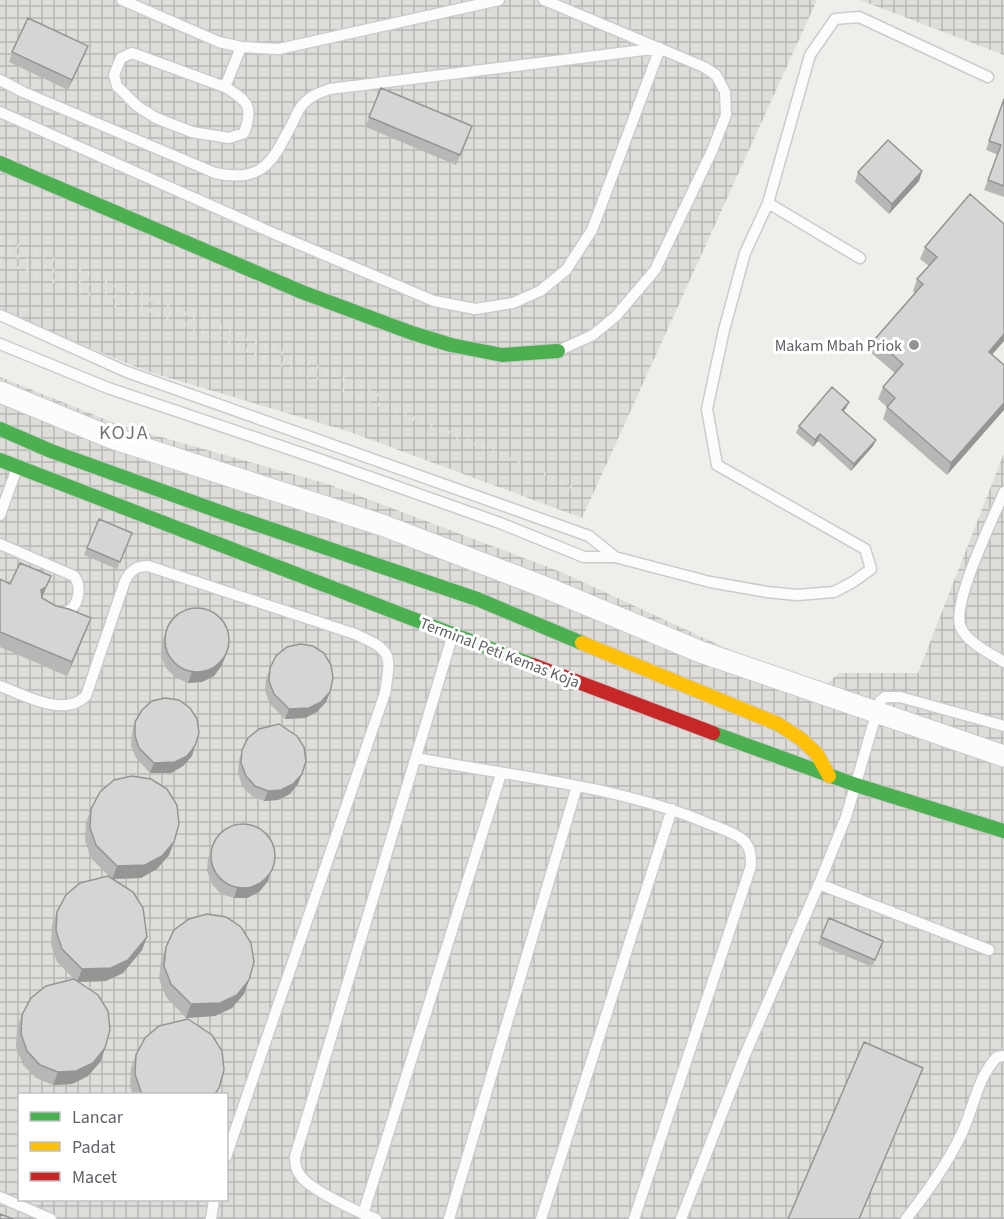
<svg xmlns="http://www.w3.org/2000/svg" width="1004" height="1219" viewBox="0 0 1004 1219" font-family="'Source Sans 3',sans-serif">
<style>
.industrial{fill:url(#industrial-grid);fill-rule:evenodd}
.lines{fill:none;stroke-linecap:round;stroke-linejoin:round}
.lane-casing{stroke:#cbcccc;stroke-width:13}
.street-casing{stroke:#cbcccc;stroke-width:23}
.fast-casing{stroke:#cacacb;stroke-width:16}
.slow-casing{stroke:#cacacb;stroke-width:16}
.jam-casing{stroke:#cacacb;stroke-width:16}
.lane{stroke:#fdfcfc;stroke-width:10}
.street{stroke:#fdfcfc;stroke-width:21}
.fast{stroke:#4caf50;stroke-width:14}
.slow{stroke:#ffc107;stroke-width:14}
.jam{stroke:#c62828;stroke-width:14}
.rail{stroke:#e4e4e4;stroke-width:4.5;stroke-dasharray:1.5 8;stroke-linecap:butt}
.wall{fill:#b8b7b5}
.shaded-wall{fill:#969594}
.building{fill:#d6d5d3;stroke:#969594;stroke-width:1.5}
.poi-dot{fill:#919496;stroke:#fff;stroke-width:2}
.labels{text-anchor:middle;stroke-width:6;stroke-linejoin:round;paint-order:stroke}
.poi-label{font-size:16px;fill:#5f6368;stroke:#fff;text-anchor:end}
.street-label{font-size:16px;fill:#5f6368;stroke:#fff}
.quarter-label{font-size:20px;letter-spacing:1.5px;fill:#70757a;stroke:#fff}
</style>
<defs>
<pattern id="industrial-grid" width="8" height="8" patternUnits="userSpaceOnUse" patternTransform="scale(1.5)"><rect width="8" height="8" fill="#dfddda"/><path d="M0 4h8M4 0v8" fill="none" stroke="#b8b7b5"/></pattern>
</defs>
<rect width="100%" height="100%" fill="#efeeea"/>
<path class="industrial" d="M0,0H817L582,518L347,431L146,371L0,311Z
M860,0H1004V55Z
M0,377L122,426L328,484L561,572L819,691L839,673H918L1004,453V1219H0ZM20,1094H226V1200H20Z"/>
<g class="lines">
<defs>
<path id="lane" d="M122,0L219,42L241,47L279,49L499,0
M544,0L704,67L716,75L725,92L726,115L712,151L655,270L616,316L593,335L562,349
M132,53L225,87C248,101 254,107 244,133L229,138L192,132L156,118L137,106L117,86L114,75L121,58Z
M0,80L23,92L215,173C264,184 273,160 293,122C296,116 299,107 305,102C312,95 320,92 330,89L660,48
M225,87L241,47
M0,112L275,234L434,301L475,309L513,303L540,291L566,270L592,230L660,48
M768,203L810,55L835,19L859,17L988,77
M0,315L127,372L589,536L615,557
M0,344L108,388L316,458L500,523L584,557H615L710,582L767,592L797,595L834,592L853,582L871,569L865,549L717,465L707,409L724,330L745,253L768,203L860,258
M1004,492C994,517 950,605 961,628C968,643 990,653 1004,662
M0,515L17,468
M0,544L74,576C84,588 77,614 60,613
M0,686C25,695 64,718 86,696L125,581C130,571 136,566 148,566L355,634C393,651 391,654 385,693L226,1157
M416,758C511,776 612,785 702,821C715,827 733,831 743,840C751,847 751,857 751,866L634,1219
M819,884L989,950
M0,1197L51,1219
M363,1214L501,774
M211,1219L214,1200
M376,1219C358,1212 310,1190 300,1175C296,1170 295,1164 295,1157L453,634
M449,1219L577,786
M541,1219L672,809
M681,1219L744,1057L819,884L846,817L880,701L885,697H900L1004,726
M906,1219C925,1195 947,1164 960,1137C974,1110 976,1079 997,1057L1004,1056"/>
<path id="street" d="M0,392L112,438L382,525L547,588L701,652L1004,756"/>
<path id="fast" d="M0,163L302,292L412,333L451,345L502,355L558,351
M0,429L51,451L229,515L477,599L582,643
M0,460L533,665
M713,733L856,785L1004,831"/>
<path id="slow" d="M582,643L778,724L801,739L817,754L829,776"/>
<path id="jam" d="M533,665L713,733"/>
</defs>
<use href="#lane" class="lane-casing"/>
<use href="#street" class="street-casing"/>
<use href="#fast" class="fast-casing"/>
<use href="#slow" class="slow-casing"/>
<use href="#jam" class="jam-casing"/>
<use href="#lane" class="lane"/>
<use href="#street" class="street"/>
<use href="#fast" class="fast"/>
<use href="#slow" class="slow"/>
<use href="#jam" class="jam"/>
<path class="rail" d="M0,238L329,372L385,398
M0,249L483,447L587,494
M0,260L139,315"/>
</g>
<path class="wall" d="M88,46L68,90L9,62L12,52Z
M1004,98V197L984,190L998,155L986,150Z
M369,117L469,136L456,165L366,127Z
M922,171L919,181L889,214L855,182L858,172Z
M970,194L992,355L947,475L883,419L887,407L878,399L883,387L895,373L870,352L875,339L915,293L913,291L917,279L929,266L920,259L925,247Z
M849,402L846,408L844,411L873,446L851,471L818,441L813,447L796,433L799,426Z
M132,533L117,569L84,555L87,548Z
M0,579L42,598L86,631L67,676L0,647Z
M166,631L226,655L222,665L214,676L202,682L188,683L176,678L166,668L161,655L162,642Z
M270,668L330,692L326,702L317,712L305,718L285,719L270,704L265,691L266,678Z
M135,722L195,746L192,756L183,766L171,773H150L136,758L131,746L132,732Z
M242,750L302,774L298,784L290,794L278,800L264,801L252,796L242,786L238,773L239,760Z
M91,809L174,842L169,855L157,869L141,878L113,879L147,937L142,950L123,973L106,981L78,982L105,1048L101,1061L88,1076L72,1084L53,1085L36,1078L23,1065L16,1047L17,1028L22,1015L76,981L57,962L51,944L52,925L57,912L109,876L91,858L85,841L86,822Z
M212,848L271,871L268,881L259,892L247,898H234L221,894L212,884L207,871L208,858Z
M829,918L883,941L872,967L818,944Z
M166,947L249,980L244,994L232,1008L215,1016L186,1018L166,997L159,979L161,960Z
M136,1055L219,1088L217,1095H133L130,1087L131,1068Z"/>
<path class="shaded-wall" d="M88,46L84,56L68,90L72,80Z
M922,171L919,181L889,214L892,204Z
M1004,334V341L984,364L989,352Z
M849,402L846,408L839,416L842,410Z
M1004,403V410L947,475L951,463Z
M820,434L818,441L813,447L815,440Z
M876,440L873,446L851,471L854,464Z
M51,576L41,600V590Z
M91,618L86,631L67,676L72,662Z
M226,655L222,665L214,676L202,682L188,683L192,672Z
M330,692L326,702L317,712L305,718L285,719L289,709Z
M195,746L192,756L183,766L171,773H150L154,763Z
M302,774L298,784L290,794L278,800L264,801L268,791Z
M174,842L169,855L157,869L141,878L112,879L117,866Z
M271,871L268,881L259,892L247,898H234L237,888Z
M147,937L142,950L123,973L106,981L77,982L82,969Z
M249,980L244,994L232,1008L215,1016L186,1018L191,1004Z
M105,1048L101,1061L88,1076L72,1084L53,1085L58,1072Z"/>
<path class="building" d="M28,18L88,46L72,80L12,52Z
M381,88L472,126L460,155L369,117Z
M1004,99V186L988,180L1001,145L989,141Z
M888,140L922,171L892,204L858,172Z
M970,194L1004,224V334L989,352L1004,365V403L951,463L887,407L895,398L883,387L903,364L875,339L923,284L917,279L937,257L925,247Z
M832,387L849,402L842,410L876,440L854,464L820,434L815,440L799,426Z
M99,519L132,533L120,562L87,548Z
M20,563L51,576L46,587L41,590L42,598L56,606L69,609L91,618L72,662L0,632V579L10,584Z
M165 640a32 32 0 1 1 64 0a32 32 0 1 1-64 0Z
M300,644L313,646L324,653L331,665L333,678L330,692L321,702L309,708L289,709L274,694L269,681L270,668L276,656L287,647Z
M165,698L179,700L190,708L197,719L199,733L195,746L187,756L175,762L154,763L139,748L135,736V722L142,710L152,701Z
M279,724L297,736L304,747L306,761L302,774L293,784L281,790L268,791L255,786L246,776L241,763L242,750L248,738L259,729Z
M132,776L151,779L167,789L177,805L179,824L174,842L162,856L145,865L117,866L96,845L90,828L91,809L100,792L114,780Z
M211 856a32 32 0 1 1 64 0a32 32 0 1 1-64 0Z
M108,876L133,892L143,908L147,937L128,960L111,968L82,969L62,949L56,931L57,912L66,895L80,883Z
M207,914L226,917L241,927L251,943L254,962L249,980L237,995L220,1003L191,1004L171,984L164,966L166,947L174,930L189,919Z
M829,918L883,941L875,960L821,937Z
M74,979L98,995L108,1011L110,1030L105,1048L93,1063L76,1071L58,1072L40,1065L27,1051L21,1034L22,1015L31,998L46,986Z
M188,1019L212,1035L222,1051L224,1070L219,1088L214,1095H144L141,1092L135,1074L136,1055L145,1038L159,1026Z
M864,1042L923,1068L859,1219H788Z
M0,1214L13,1219H0Z"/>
<circle class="poi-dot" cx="914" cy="345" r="6"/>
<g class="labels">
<g class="poi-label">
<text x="902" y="351">Makam Mbah Priok</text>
</g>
<g class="street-label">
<text transform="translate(500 652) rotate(21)" y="6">Terminal Peti Kemas Koja</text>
</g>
<g class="quarter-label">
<text x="124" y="439">KOJA</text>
</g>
</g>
<rect x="18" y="1093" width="210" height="108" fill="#ffffff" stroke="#bfc1c3" stroke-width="1.5"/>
<rect x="30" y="1112" width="30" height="9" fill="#4caf50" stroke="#bfc1c3" stroke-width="1.5"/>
<text x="72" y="1123" font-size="18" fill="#5f6368">Lancar</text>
<rect x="30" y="1142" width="30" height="9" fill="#ffc107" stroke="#bfc1c3" stroke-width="1.5"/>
<text x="72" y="1153" font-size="18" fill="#5f6368">Padat</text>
<rect x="30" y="1172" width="30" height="9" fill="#c62828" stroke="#bfc1c3" stroke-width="1.5"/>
<text x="72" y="1183" font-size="18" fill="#5f6368">Macet</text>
</svg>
